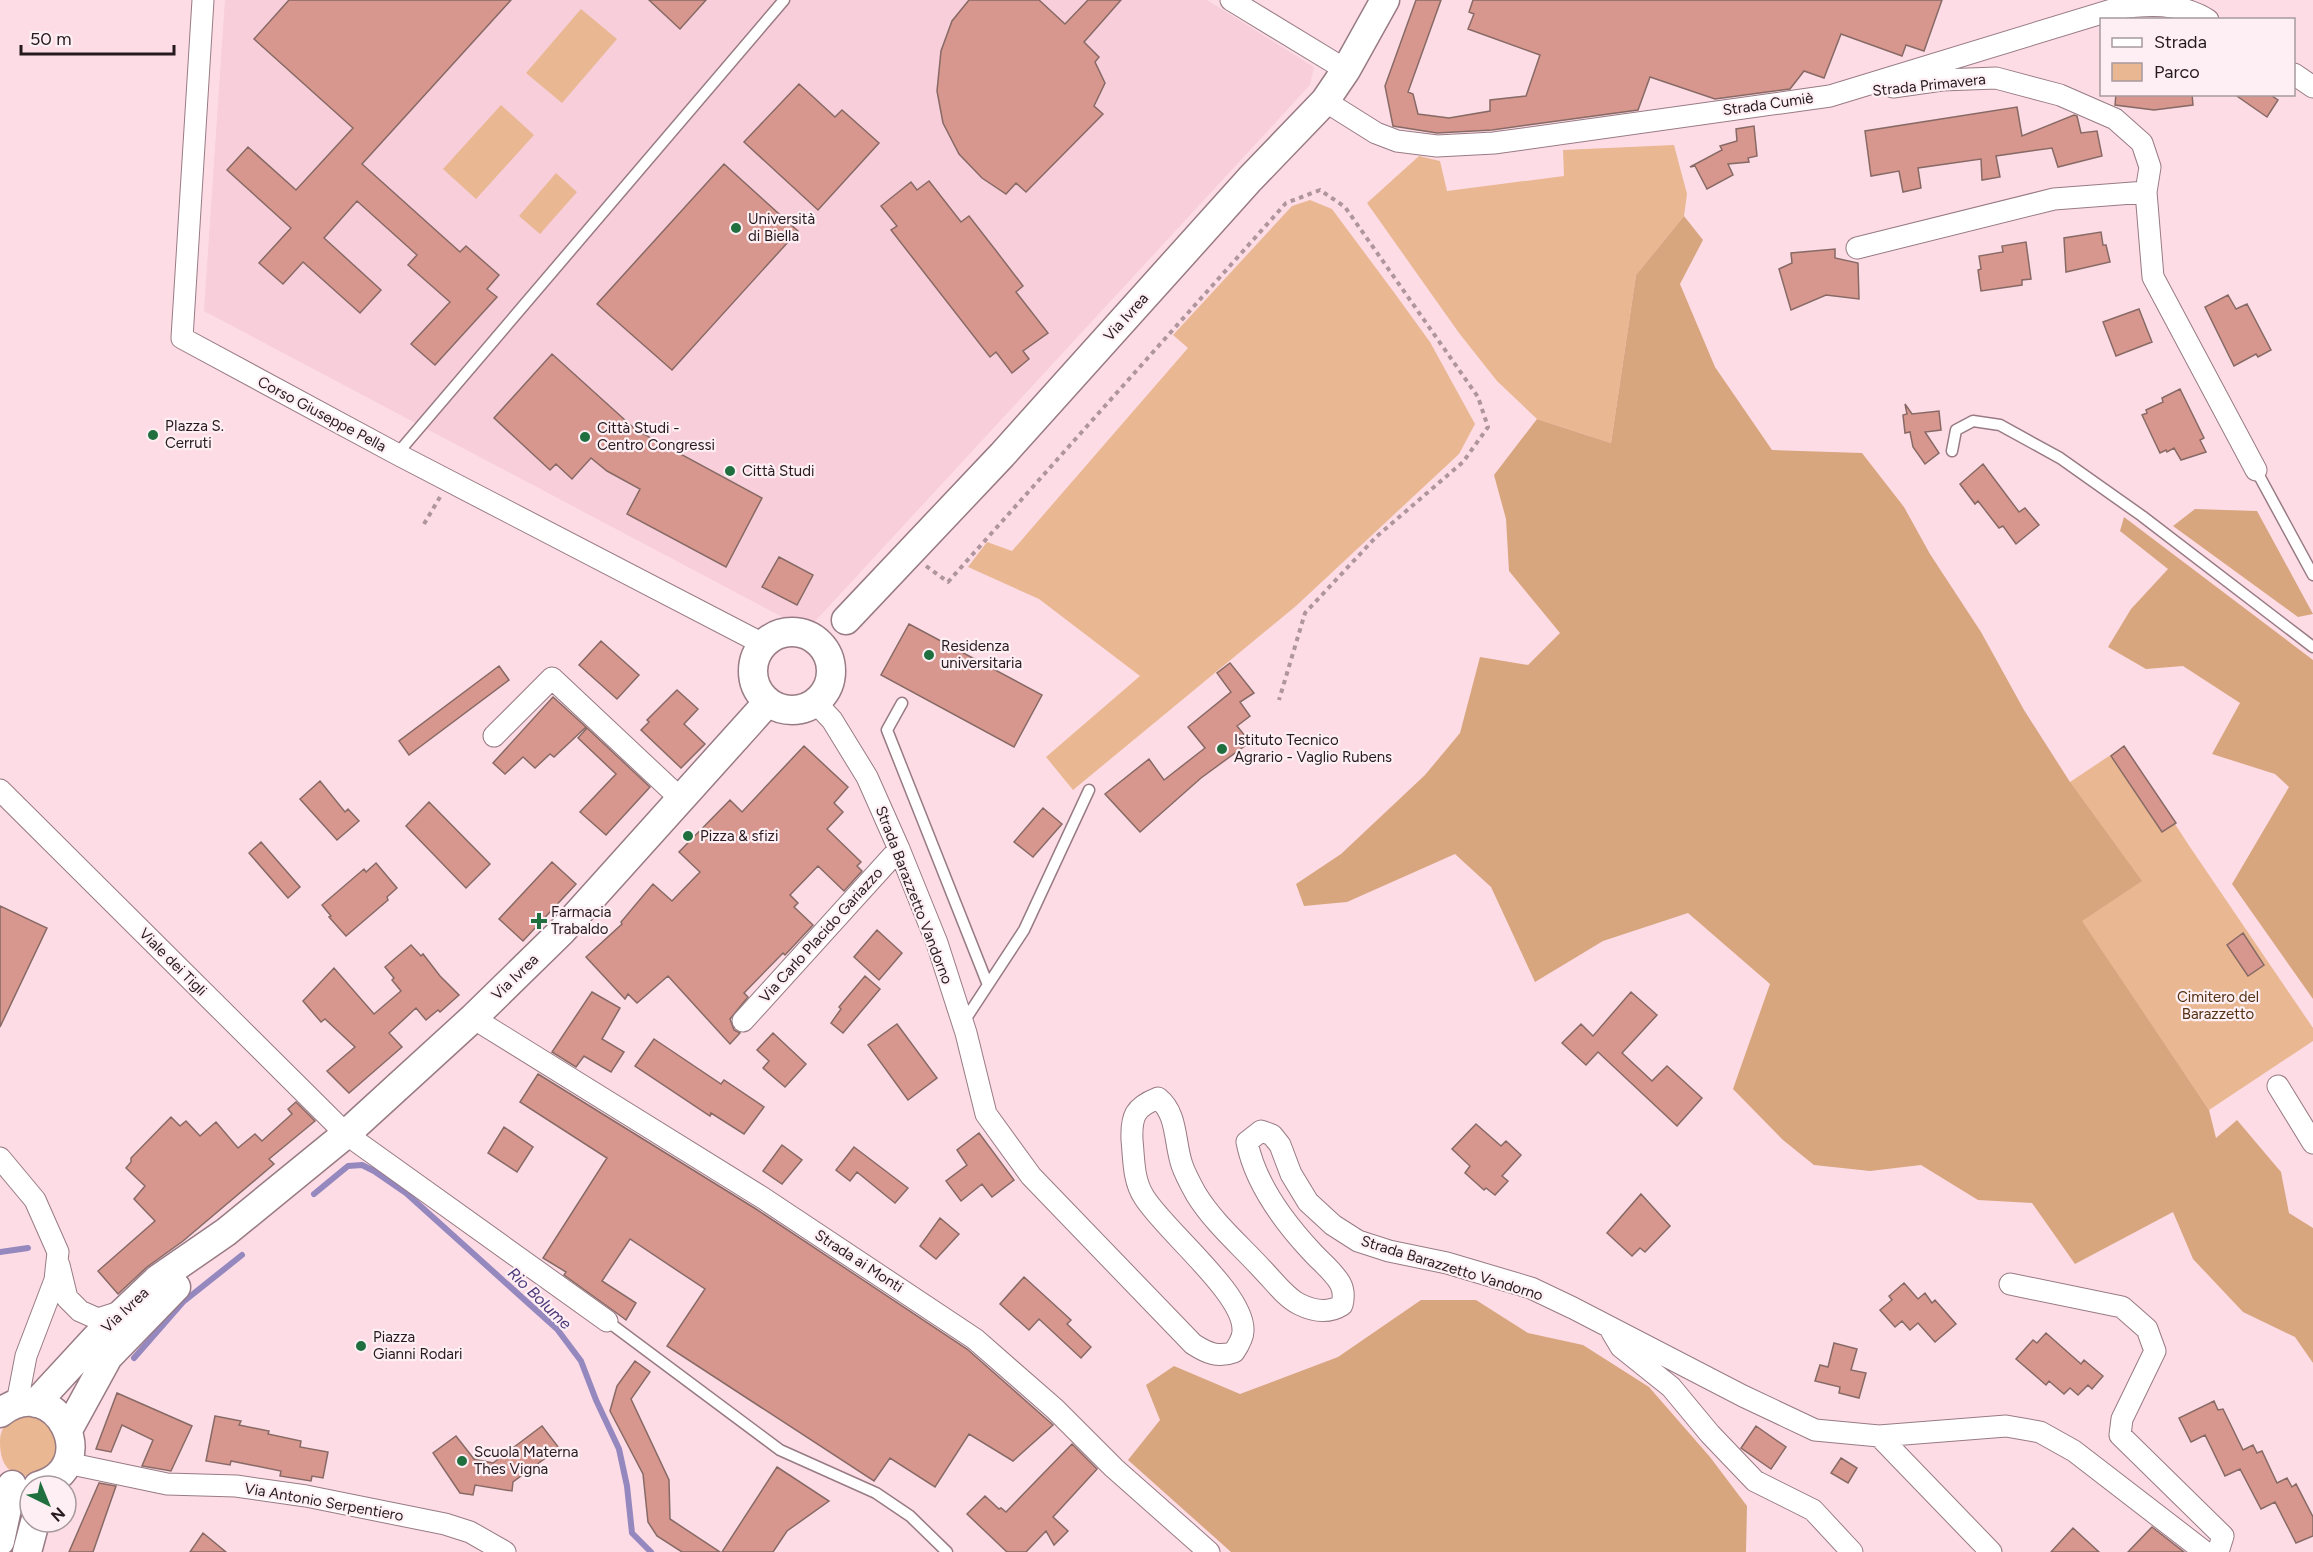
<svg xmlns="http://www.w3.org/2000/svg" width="2313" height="1552" viewBox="0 0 2313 1552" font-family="Figtree,sans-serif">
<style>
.built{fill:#f7ceda}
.green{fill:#e9b892}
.forest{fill:#d8a67e}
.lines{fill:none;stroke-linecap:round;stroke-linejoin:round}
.stream{stroke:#9588be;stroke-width:6}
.building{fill:#d8978e;stroke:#876a65;stroke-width:1.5}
.service-casing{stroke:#987b84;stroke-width:13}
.minor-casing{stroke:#987b84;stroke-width:23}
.secondary-casing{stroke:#987b84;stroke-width:31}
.path{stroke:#af959d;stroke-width:4;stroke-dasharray:4.5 4.5;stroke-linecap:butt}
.service{stroke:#fff;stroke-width:10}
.minor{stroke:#fff;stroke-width:21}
.secondary{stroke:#fff;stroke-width:28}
.poi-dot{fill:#1f6f3f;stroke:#fdeff3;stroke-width:2}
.labels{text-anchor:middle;stroke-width:4.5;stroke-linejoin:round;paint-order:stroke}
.street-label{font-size:15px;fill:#261a1e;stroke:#fdeff3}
.poi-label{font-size:15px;fill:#261a1e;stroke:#fdeff3;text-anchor:start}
.park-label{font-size:15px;fill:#533112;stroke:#fdeff3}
.water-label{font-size:16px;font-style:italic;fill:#4d387b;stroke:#fdeff3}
</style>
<rect width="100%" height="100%" fill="#fddce6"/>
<path class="built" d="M225,0H1207L1314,67L1310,85L807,630L204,311Z"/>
<path class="green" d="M581,9L617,39L562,103L526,73Z
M501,105L534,135L476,199L443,169Z
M1674,145L1687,194L1684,216L1636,275L1611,443L1537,419L1497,381L1459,333L1367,203L1419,156L1440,161L1447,191L1564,176L1563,150Z
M556,173L577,192L540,234L519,216Z
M1310,200L1332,209L1393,291L1430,342L1475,424L1459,454L1296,606L1073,790L1046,757L1140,676L1039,599L968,567L987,542L1012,551L1188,348L1173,335L1292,206Z
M2124,746L2190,847L2313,1028V1041L2209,1110L2081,921L2070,782Z
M36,1414L53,1425L59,1454L37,1476C11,1478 0,1467 0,1442C0,1431 4,1424 13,1419C19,1415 28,1415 36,1414Z"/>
<path class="forest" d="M1684,216L1703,240L1680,284L1715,367L1772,450L1862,453L1904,507L1930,554L1981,632L2024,710L2070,782L2142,881L2082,921L2209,1110L2216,1138L2237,1120L2281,1172L2289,1213L2313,1228V1363L2295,1337L2243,1312L2193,1259L2173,1212L2075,1264L2032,1203L1978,1200L1921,1165L1870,1171L1814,1165L1783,1140L1733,1089L1770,984L1688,913L1603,941L1535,982L1491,887L1455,854L1347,902L1304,906L1296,884L1341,854L1425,775L1460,733L1480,657L1528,665L1560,633L1509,571L1506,519L1494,475L1537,419L1611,443L1636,275Z
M2195,509L2257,511L2313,614L2298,617L2173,526Z
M2124,517L2313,660V999L2232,884L2289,787L2275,774L2212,754L2240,703L2183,666L2146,669L2108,647L2131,609L2168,569L2120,531Z
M1421,1300H1476L1528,1333L1583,1345L1649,1387L1710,1457L1747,1506L1746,1552H1231L1128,1460L1160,1420L1146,1385L1174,1366L1240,1394L1338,1357Z"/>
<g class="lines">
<path class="stream" d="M314,1194L348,1166L362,1165L374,1171L406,1193L557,1329L581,1361L596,1400L619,1449L627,1486L632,1533L651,1552
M0,1252L28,1248
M134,1358L183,1302L242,1255"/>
</g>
<path class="building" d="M289,0H511L362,164L460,252L466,246L499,275L487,289L497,297L435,365L411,344L450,302L408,265L417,255L357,201L324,238L381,290L360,313L303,262L283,284L259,263L291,228L227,170L248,147L296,190L353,128L254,39Z
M649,0H706L680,29Z
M969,0H1039L1065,24L1088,0H1121L1084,42L1099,57L1095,62L1105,83L1094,106L1103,114L1026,192L1016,183L1006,194L982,178L959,154L943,123L937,91L941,51L952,21Z
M1416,0H1441L1408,92L1413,94L1418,114L1449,118L1490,111V100L1526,96L1540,55L1468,29L1474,14L1469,12L1473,0H1942L1924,51L1906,45L1902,56L1841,34L1824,78L1804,71L1790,89L1715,99L1650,77L1638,110L1492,130L1437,133L1393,126L1385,86Z
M799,84L835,117L842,110L879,143L818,210L744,142Z
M2116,94H2192L2193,105L2154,110L2115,105Z
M2234,94H2269L2278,100L2267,117Z
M2017,107L2022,136L2074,115L2077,116L2081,133L2097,131L2102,156L2058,167L2052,148L1996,156L2000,177L1982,180L1981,159L1918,168L1921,188L1903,192L1899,171L1871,176L1865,131Z
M1754,126L1757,156L1748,158L1749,162L1728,164L1733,175L1707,189L1695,166L1690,167L1722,150L1720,146L1737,141L1736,129Z
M724,164L798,231L672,370L597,304Z
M929,181L961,222L969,216L997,252L1023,286L1016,292L1048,333L1023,351L1029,359L1012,373L996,352L990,357L891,230L897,226L881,206L911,182L917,190Z
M2101,232L2103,245H2106L2110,262L2066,272L2064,238Z
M2026,242L2031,279L2022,280V285L1981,291L1978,270L1981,269L1979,256L2003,252L2002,246Z
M1835,249V258L1858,263L1859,299L1826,295L1791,310L1779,269L1792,263L1791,253Z
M2228,295L2236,309L2247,304L2271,350L2258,357L2256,354L2234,366L2205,307Z
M2139,309L2152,342L2116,356L2103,322Z
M552,354L636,430L762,498L726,567L627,514L640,489L607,471L591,458L572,479L556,464L550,470L494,418Z
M2180,389L2204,438L2200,440L2206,452L2181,460L2174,448L2167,452L2166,450L2160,453L2142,415L2147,413L2146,410L2163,402L2162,398Z
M1905,404L1912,414L1939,411L1941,430L1925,432L1939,453L1925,464L1913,447L1910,432L1905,433L1903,415L1907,414Z
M1983,464L2019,512L2025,508L2039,525L2016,544L2003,526L1999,528L1978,501L1975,504L1960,484Z
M779,557L813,575L797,605L762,587Z
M909,624L1042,695L1014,747L881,675Z
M601,641L639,675L617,699L579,665Z
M1230,663L1254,693L1240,702L1250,716L1237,726L1250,742L1201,778L1140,832L1105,794L1149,759L1164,780L1205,748L1188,727L1231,692L1217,673Z
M499,666L509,680L409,755L399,741Z
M677,690L698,709L684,724L705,744L681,768L641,730L649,722L647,720Z
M553,697L586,727L554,757L550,754L535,768L523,757L505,774L493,763Z
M587,728L650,787L606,835L580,812L616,774L578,738Z
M804,746L848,787L834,803L843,812L827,829L861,862L857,866L862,871L844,891L818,866L790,895L798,903L794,907L813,925L785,955L783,953L744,993L748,997L730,1019L734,1030L740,1033L730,1044L668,976L637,1003L628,994L625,999L586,957L622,924L621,922L653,884L672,901L700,872L679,852L730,800L742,812Z
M2124,746L2176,823L2162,832L2111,756Z
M320,781L345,812L348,809L359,821L337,840L300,799Z
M429,802L490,864L466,888L406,826Z
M1043,808L1062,824L1033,857L1014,842Z
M261,842L300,887L288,898L249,853Z
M552,862L576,884L523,941L499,919Z
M376,863L397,888L387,897L388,900L346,936L329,917L331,916L322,905L364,869L366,872Z
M0,906L47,928L0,1027Z
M877,930L902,953L879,980L854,957Z
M2243,933L2264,965L2248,976L2227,945Z
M411,945L421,956L423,954L440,976L459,995L440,1012L438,1010L426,1020L416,1008L389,1033L402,1047L349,1093L327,1071L355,1047L325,1019L321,1022L303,1001L334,968L374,1014L401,991L392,980L394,978L385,967Z
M865,976L880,989L843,1033L831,1023L841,1009L839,1007Z
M592,992L620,1008L602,1039L624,1052L611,1072L584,1056L576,1067L552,1052Z
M1631,992L1657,1015L1622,1053L1652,1081L1667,1066L1702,1098L1677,1126L1598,1052L1586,1065L1562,1043L1581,1024L1593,1036Z
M897,1024L937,1078L908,1100L868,1045Z
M773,1033L806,1064L785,1087L763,1068L769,1061L757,1050Z
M654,1039L721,1084L724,1080L764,1107L744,1134L711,1113L710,1116L635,1066Z
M538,1074L756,1209L967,1349L1053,1425L1013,1461L969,1434L935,1487L890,1458L874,1481L667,1346L705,1289L630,1239L602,1281L636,1303L626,1320L618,1314L564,1275L566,1272L543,1258L607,1158L520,1102Z
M296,1102L315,1121L269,1159L274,1164L183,1241L147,1267L118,1294L98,1271L155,1221L134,1199L145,1186L126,1168L131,1162V1158L171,1117L180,1126L186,1121L200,1136L216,1122L238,1148L255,1134L262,1141L292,1114L288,1109Z
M1476,1124L1501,1146L1506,1141L1521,1155L1502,1176L1508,1181L1495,1195L1486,1188L1484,1190L1465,1173L1470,1166L1452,1149Z
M504,1127L533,1147L517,1172L488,1153Z
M979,1133L1014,1180L992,1197L982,1184L961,1201L946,1181L967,1165L957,1150Z
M782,1145L802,1160L782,1184L763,1171Z
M854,1147L908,1188L895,1203L857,1172L850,1181L836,1170Z
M1641,1194L1670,1226L1645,1252L1640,1248L1632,1256L1607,1233Z
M940,1218L959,1234L936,1259L920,1246Z
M1024,1277L1071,1320L1067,1324L1091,1347L1081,1358L1039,1319L1029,1330L1000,1304Z
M1904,1283L1918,1299L1925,1293L1932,1303L1935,1300L1956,1324L1935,1342L1918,1323L1910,1330L1902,1321L1895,1327L1880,1310L1892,1300L1889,1296Z
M2046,1333L2081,1364L2084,1360L2103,1376L2092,1389L2088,1385L2078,1395L2070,1388L2064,1394L2049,1381L2046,1385L2016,1359L2033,1340L2037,1343Z
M1834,1343L1857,1349L1851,1370L1866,1373L1859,1398L1839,1393L1840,1387L1815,1381L1820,1365L1828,1367Z
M635,1361L650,1372L631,1399L669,1480L670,1519L720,1552H682L657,1536L648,1522L643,1474L610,1411L617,1386Z
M117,1393L192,1426L171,1471L142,1466L153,1440L122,1425L111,1452L96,1449Z
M2214,1401L2218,1410L2223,1409L2243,1450L2253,1445L2257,1453L2262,1451L2277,1483L2287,1478L2292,1487L2296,1484L2313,1517V1536L2296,1543L2275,1502L2261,1509L2240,1469L2225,1476L2205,1435L2191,1442L2179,1418Z
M215,1416L241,1421L239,1425L269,1431L268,1434L301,1441L300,1447L328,1452L323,1478L312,1476L311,1481L280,1476L281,1471L231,1461L230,1465L206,1461Z
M542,1426L559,1448L513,1482L512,1491L475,1485L473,1495L460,1493L433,1453L456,1436L474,1459L493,1463Z
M1756,1426L1786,1447L1771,1469L1741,1448Z
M1072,1444L1097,1469L1053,1517L1068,1531L1054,1545L1046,1531L1026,1552H1007L967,1514L985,1496L999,1509L1001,1508L1006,1512Z
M1841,1458L1857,1468L1848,1483L1831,1473Z
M777,1467L829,1501L787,1531L773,1552H722Z
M99,1483L116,1486L93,1552H69Z
M2152,1527L2184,1552H2128Z
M2073,1528L2099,1552H2051Z
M203,1533L226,1552H190Z"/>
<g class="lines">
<defs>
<path id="service" d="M1952,451L1956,430L1973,421L2000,425L2060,458L2142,516L2313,647
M397,454L784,0
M2256,470L2313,575
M902,703L887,730L988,985
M963,1023L1024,930L1089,790
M607,1321L780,1450L876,1493L910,1516L947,1552"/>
<path id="minor" d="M203,0L182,338L397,454L763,644
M1231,0L1346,70
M2294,74L2313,87
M1893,87L1942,80L1996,78L2060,95L2115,119L2142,143L2150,167L2146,192L2153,277L2256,470
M1325,101L1376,133L1397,141L1437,146L1494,143L1830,96L2115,9C2146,4 2180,2 2208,20
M1857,248L2054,199L2146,192
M815,702L832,720L867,777L899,849L937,943L966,1033L986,1114L1031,1176L1193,1344C1207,1353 1218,1358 1234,1352C1238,1346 1243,1338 1243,1331C1245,1294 1165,1231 1144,1197C1133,1180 1134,1159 1132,1140C1131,1116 1135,1107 1158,1098C1178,1114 1174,1142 1182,1165C1185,1174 1191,1185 1196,1194C1213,1222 1240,1245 1262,1269C1273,1280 1285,1297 1299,1304C1313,1311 1328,1314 1342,1305C1344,1297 1344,1290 1340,1283C1333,1271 1321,1262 1312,1252C1284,1222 1255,1183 1247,1142L1261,1131L1272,1135L1280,1145L1291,1174L1308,1202L1333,1225L1358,1241L1389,1251L1447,1263L1531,1288L1573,1308L1743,1396L1815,1430L1879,1436L2006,1426L2040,1432L2074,1451L2205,1552
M494,736L552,678L682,800
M0,790L346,1134L607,1321
M473,1018L763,1198L975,1339L1055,1409L1114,1468L1209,1552
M743,1021L899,849
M2278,1086L2313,1143
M0,1158L35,1200L58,1252L55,1280L26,1356L17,1403
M59,1265L67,1298L80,1311L98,1319L123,1311
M2010,1284L2122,1307L2147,1329L2155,1351L2122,1419L2120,1435L2223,1536L2218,1552
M1612,1332L1621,1347L1671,1387L1710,1434L1755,1481L1813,1510L1852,1552
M1879,1436L1991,1552
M67,1463L167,1484L236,1486L306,1496L445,1524L470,1532L505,1552"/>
<path id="secondary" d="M846,620L1002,455L1250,179L1325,101L1346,70L1385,0
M753 671a39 39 0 1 1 78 0a39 39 0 1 1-78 0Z
M36,1403L95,1339L158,1279L226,1232L346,1134L473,1018L562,931L768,702
M0,1413C56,1369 105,1468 38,1486
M68,1430L108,1357L176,1287
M0,1541L12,1485
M27,1552L35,1522"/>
</defs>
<use href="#service" class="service-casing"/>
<use href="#minor" class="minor-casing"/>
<use href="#secondary" class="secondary-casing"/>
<path class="path" d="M424,524L440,497
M926,566L948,582L1286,203L1320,190L1345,207L1478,397L1488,427L1463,462L1376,537L1305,613L1279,700"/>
<use href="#service" class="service"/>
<use href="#minor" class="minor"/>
<use href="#secondary" class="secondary"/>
</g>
<g class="poi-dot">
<circle cx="736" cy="228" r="6"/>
<circle cx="153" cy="435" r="6"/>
<circle cx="585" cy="437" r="6"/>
<circle cx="730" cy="471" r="6"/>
<circle cx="929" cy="655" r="6"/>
<circle cx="1222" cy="749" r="6"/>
<circle cx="688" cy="836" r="6"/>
<path d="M536 912h6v6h6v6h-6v6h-6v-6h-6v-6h6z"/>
<circle cx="361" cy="1346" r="6"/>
<circle cx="462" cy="1461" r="6"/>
</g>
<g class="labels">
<g class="street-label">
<text transform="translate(1929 85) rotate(-6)" y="5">Strada Primavera</text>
<text transform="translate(1768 104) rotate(-8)" y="5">Strada Cumiè</text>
<text transform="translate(1126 317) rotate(-48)" y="5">Via Ivrea</text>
<text transform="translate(322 414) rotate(28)" y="5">Corso Giuseppe Pella</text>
<text transform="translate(914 895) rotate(69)" y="5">Strada Barazzetto Vandorno</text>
<text transform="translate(821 935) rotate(-48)" y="5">Via Carlo Placido Gariazzo</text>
<text transform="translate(173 962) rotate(45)" y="5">Viale dei Tigli</text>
<text transform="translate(515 977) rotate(-44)" y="5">Via Ivrea</text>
<text transform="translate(859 1261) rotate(33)" y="5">Strada ai Monti</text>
<text transform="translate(1452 1268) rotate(17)" y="5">Strada Barazzetto Vandorno</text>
<text transform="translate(125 1310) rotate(-43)" y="5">Via Ivrea</text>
<text transform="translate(324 1502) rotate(10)" y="5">Via Antonio Serpentiero</text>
</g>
<g class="poi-label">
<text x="748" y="224">Università<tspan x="748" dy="17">di Biella</tspan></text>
<text x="165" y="431">PIazza S.<tspan x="165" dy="17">Cerruti</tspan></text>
<text x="597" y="433">Città Studi -<tspan x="597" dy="17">Centro Congressi</tspan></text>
<text x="742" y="476">Città Studi</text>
<text x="941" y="651">Residenza<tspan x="941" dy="17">universitaria</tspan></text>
<text x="1234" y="745">Istituto Tecnico<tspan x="1234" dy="17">Agrario - Vaglio Rubens</tspan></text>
<text x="700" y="841">Pizza &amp; sfizi</text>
<text x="551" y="917">Farmacia<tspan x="551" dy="17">Trabaldo</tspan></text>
<text x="373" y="1342">Piazza<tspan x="373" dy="17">Gianni Rodari</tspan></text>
<text x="474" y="1457">Scuola Materna<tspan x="474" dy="17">Thes Vigna</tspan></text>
</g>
<g class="park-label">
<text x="2218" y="1002">Cimitero del<tspan x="2218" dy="17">Barazzetto</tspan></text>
</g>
<g class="water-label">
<text transform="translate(540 1298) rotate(44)" y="6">Rio Bolume</text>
</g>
</g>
<rect x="2100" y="18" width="195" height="78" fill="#fdeff3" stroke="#a79a9e" stroke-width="1.5"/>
<rect x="2112" y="38" width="30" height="9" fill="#ffffff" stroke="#a79a9e" stroke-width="1.5"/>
<text x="2154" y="48" font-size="18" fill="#261a1e">Strada</text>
<rect x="2112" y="63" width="30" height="18" fill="#e9b892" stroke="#a79a9e" stroke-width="1.5"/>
<text x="2154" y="78" font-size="18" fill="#261a1e">Parco</text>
<g transform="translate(48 1504) rotate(137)"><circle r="28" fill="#fdeff3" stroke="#a79a9e" stroke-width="1.5"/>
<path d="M0-4.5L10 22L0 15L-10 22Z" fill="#1f6f3f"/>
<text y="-9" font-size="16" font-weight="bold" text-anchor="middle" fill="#261a1e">N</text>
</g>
<path d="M21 45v9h153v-9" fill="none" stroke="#261a1e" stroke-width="3"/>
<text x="30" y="45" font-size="18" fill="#261a1e" stroke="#fdeff3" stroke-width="4.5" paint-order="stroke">50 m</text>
</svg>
